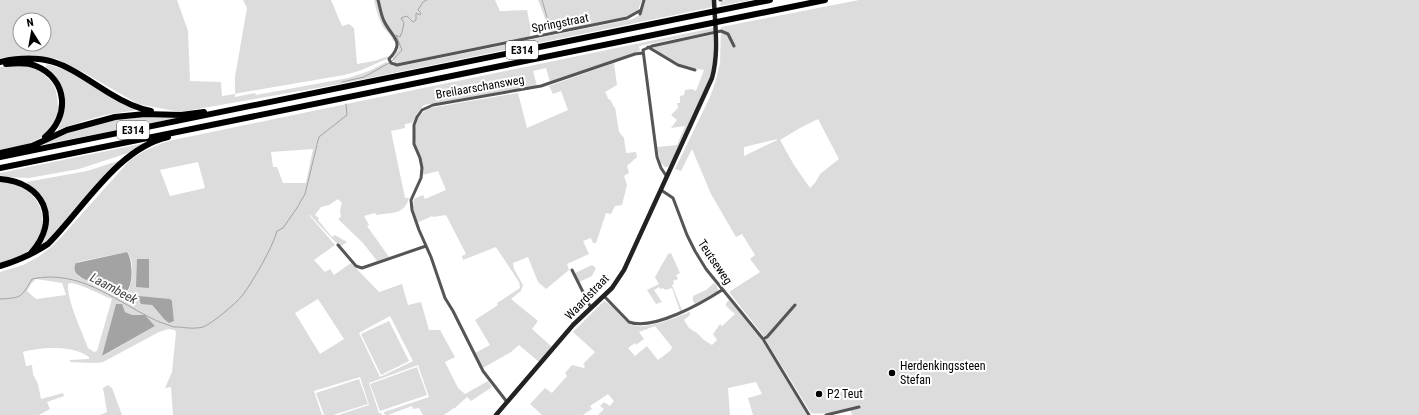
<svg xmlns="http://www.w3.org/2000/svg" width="1419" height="415" viewBox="0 0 1419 415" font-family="'Roboto Condensed',sans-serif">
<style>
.green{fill:#dcdcdc;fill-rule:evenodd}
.water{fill:#a3a3a3}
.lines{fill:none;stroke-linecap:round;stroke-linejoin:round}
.stream{stroke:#a3a3a3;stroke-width:1}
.street{stroke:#555;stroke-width:3}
.secondary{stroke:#222;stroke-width:4.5}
.highway{stroke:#000;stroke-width:6}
.poi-dot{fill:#000;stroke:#fff;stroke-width:1.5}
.labels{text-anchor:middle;stroke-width:4;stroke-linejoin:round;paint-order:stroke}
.shield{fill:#fff;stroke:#4c4c4c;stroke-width:1}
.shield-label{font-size:11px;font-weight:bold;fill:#000}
.street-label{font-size:12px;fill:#000;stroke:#fff}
.poi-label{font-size:12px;fill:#000;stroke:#fff;text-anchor:start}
.water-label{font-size:13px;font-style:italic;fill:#444;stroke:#fff}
</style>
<rect width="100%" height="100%" fill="#fff"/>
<path class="green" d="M0,0H177L188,31L190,81L221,82L222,96L235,94V77L247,8L243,0H331L342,26L349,24L354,28L357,64L374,61L389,56V58L359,71L344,75L239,93L235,94V97L255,93L256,95L348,78L369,71L386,62L393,66H401L633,19L641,14L646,0H713V7L340,84L180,112L138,104L83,72L57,59L32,55L0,58ZM20,20H44V44H20Z
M374,0H495L500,11L527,10L531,30L529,38L398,64L395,63L392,58L398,50L397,40L393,41C391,34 386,32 382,25C378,17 376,9 374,0Z
M538,0H642L638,10L627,17L551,33Z
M725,0H751L720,6L721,1Z
M859,0H1419V415H852L850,408C837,411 823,415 811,413L762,334L729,292L760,272L750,259L755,255L742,234L736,237L711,194L692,149L681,171L675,169L710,97L715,83L720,63L721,27ZM818,119L839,159L820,174L815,183L810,188L794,165L780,140L800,128ZM777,139V140L744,156V147Z
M713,28L714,31L639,46L640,51L636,53L550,82L546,68L533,71L537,86L424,105L418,112L412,123L405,124V128L391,131L405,198H409C404,215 393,212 377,215L375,213L364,216L369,225L367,226L389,257L377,261L363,243L339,220V218L341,217L340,210L342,203L338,199L329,205L321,207L315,215L319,218L318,220L332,237L335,235L347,242L340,247L310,215H309L335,245L314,260L325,272L330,269L334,275L351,263L379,292L402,284L408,305L421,302L429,330H440L455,357L445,362L458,388L465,394L488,381L492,387L471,401L467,397L455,408H454L444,415H423L419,408L413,409L412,406L388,415H385L384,412L429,397L418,365L369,383L379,413H381L382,415H338L369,405L360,377L314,391L322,415H173L171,387L165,388L172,372L176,333L175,330L168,329L159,332L103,362C94,364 80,362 70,362V360L89,359V357C73,345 42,347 23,352L26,366L32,365L33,374L38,384L41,399L63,393L64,396L47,402L50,409L39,415H0V272L23,265L38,257L50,248L63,235L130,160C143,151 157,144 173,140ZM313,149L306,183H283L277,167H273L271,152ZM198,162L205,188L170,196L160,170ZM127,252C135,260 133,284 127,293L119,294L78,276L77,262ZM36,279L62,283L66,295L36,299L27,291L31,284ZM71,283C86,286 98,294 112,299L97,351L94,352L88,348C82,331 67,301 68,284ZM318,299L344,339L320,354L295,313ZM172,301L174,321L160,315L152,305H150ZM116,305L122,307L125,312L132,315H145L155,326L103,356ZM390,316L413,361L380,377L359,333Z
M713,35V65L710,78L670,164L668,167H665C659,163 659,155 657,147L677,145L685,126L671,128L677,120L671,115L678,108L677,103H680V96L684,95L685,90L692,89L696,91L704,70C681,66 670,60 651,47Z
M614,63L617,85L605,92L609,100L610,99L614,107H615L619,132L624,138L626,153L636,152L637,157L627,166L629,173L624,176L627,185L622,205L615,206L611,214L606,213L596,243H593L591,238L583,241L589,254L567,264L569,270L546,289L538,282L528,257L513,263L514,269L523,285L521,291L511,299L538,321L532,329L552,347L539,362L519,345L511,352L483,368L475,353L490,345L475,320L498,305L497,303L520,288L519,282L496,247L463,260L462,256L466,254L446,215L433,217L432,216L419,222L417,221L413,207L414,199L423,195L425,199L446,190L438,171L423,175C424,160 418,158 416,145C413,130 415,115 430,108L518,93L527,128L568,110L561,91L553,94L549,86Z
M47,64L68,71L124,104L137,110L105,115L84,121L57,130L61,123L64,103L56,79L45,68Z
M5,66C15,66 27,65 36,69C43,72 52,81 55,88C57,93 59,111 58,116C55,123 49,131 43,136C31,145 15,147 0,151V67Z
M136,116L178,118L36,146C71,131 98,122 136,116Z
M150,142L131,152L79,169L29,178L0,177V173Z
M121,160L57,233L37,249L44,240L47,231V209L26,182L87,171Z
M0,182C7,183 15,183 21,186C46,200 51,233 28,251C20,258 10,260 0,263Z
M671,253L680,273L676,275L678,279L673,281L674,284L672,285L682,310L680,311L672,288L665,290L663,288L660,289L659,287L654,290L662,302L656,304L647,290L659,284L655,277L668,254Z
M592,265L596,268L592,276L579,282L575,273Z
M714,283L717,286L718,290L717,292L695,304L693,301V296L706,290Z
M729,300L761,339L807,415H753L748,398L762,394L756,382L728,388L730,415H598L604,409L600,406L604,402L610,406L614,401L608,394L590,406L592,409L583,415H542L530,404L545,388L552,393L567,376L565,373L572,365L584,368L585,366L583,364L595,352L573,332L604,301C613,305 620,316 627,322C640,334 675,317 690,312V315L684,320L689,328L697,333L704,340L712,345L717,340L713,334L720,324L722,326L735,314L726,306V303ZM655,326L672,347L671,350L658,360L647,346L635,356L628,348L635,343L636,345L644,339L639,332Z
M389,321L409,361L381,375L361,334Z
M417,367L427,395L380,411L370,384Z
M359,379L368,404L333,415H324L316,393Z
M108,385L112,388L122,415H100L107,412L103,388Z"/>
<path class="water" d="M127,252C133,260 134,287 125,293C123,294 121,295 119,294C114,293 79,278 77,274C74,271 74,266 76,263Z
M137,259H149V288L136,287Z
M138,296L170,299L172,301L174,321L169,323L164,319L152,305L141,304Z
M116,304H122L125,312L132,315H145L155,326L102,356Z"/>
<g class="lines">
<path class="stream" d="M542,0L547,17
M392,61L402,50L396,35L400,37L402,32L404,23L401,18L407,16L413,22L416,20V13L420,15L421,13L418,10L423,2L427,0
M342,82L364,77L389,63
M317,144L319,137L347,115L346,104
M299,204L305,194L317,145
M0,299C21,298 21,298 32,279C78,269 113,299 151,318C158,322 166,324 174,327H178
M179,327C187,328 195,329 203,327C213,323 235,304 242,296C253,281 272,249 277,231L283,228L299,205"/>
<path class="street" d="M378,0C380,7 381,15 384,21C392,38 406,41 389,59L391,63L397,65L627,18L641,10
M720,0H721
M640,14L644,0
M648,47L678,65L695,70
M667,177L661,168L657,157L643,50L652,46L721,31L728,34L734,46
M661,190L673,198L687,235L695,251L706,269L763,339L809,415
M338,245L356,266L362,268L426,246
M572,270L591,308
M604,296L629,322C653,331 702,303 722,290
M763,339L767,337L795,305
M507,402L483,371L453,311L445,298L431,257L419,230L412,210L411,200L421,178L422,168L420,158L414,144V125L417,117L422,110L433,105L541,86L635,54L643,53
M826,415L859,407"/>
<path class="secondary" d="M496,415L573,325L612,288L624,270L712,78C719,53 715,26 714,0"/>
<path class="highway" d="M0,62C51,51 67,67 109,93C122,101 135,108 151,111
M6,64C16,63 27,62 36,66C68,79 70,117 45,137
M0,153L32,146L67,130L115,117L145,114L181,115L204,112
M0,157L770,0
M0,168L825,0
M0,179C44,182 61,220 31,253
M0,266C17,261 33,254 48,244C83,209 118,148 168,137"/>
</g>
<g class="poi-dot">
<circle cx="892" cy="373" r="4"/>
<circle cx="819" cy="394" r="4"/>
</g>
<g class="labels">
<g class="shield">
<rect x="506" y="41" width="32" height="18" rx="3"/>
<rect x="117" y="121" width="32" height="18" rx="3"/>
</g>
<g class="shield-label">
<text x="522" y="54">E314</text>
<text x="133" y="134">E314</text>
</g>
<g class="street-label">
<text transform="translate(560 23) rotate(-11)" y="4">Springstraat</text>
<text transform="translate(480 87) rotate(-10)" y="4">Breilaarschansweg</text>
<text transform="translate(715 262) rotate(56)" y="4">Teutseweg</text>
<text transform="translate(587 297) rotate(-46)" y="4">Waardstraat</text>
</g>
<g class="poi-label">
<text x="900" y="370">Herdenkingssteen<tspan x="900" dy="14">Stefan</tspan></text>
<text x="827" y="398">P2 Teut</text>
</g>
<g class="water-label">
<text transform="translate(114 288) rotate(28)" y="5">Laambeek</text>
</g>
</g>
<g transform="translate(32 32) rotate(349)"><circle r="19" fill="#ffffff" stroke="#999999"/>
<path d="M0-3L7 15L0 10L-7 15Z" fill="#000000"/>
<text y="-6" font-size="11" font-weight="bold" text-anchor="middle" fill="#000000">N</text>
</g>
</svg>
